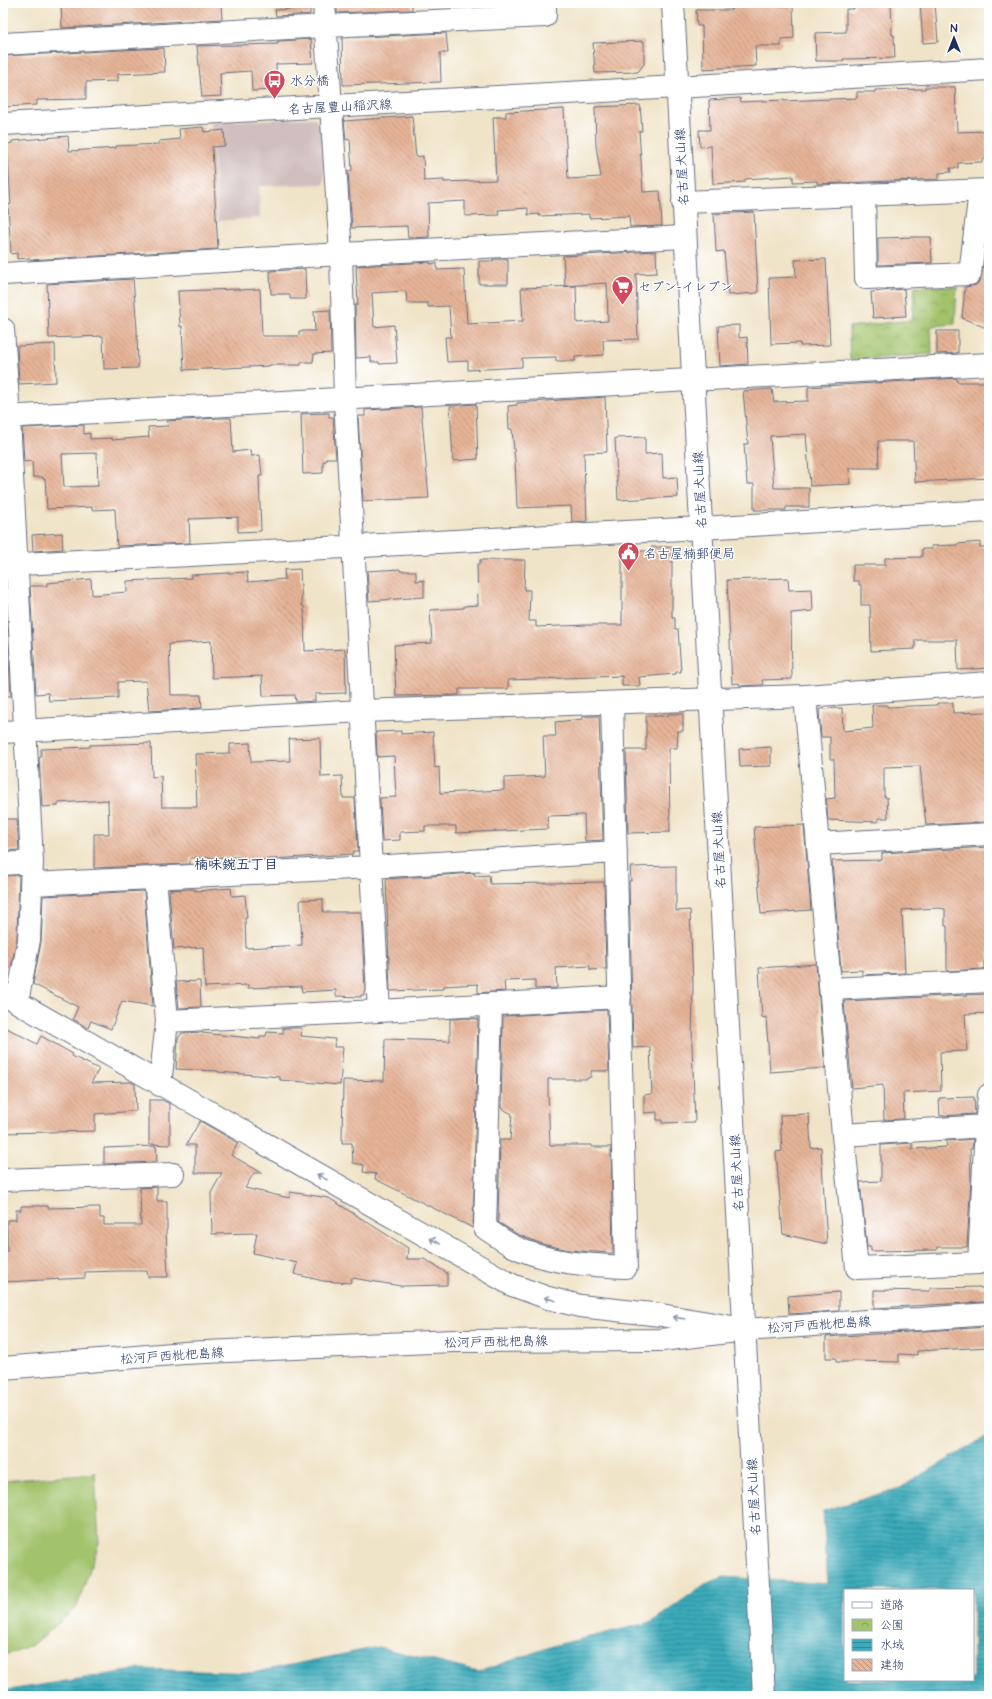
<svg xmlns="http://www.w3.org/2000/svg" width="992" height="1699" viewBox="0 0 992 1699" font-family="'Architects Daughter','Klee One',sans-serif">
<style>
.industrial{fill:#d1bfbf}
.park{fill:url(#park-crowns);stroke:#5e7965}
.garden{fill:#a2c36c;stroke:#5e7965}
.water{fill:url(#water-rules);stroke:#2b6c8c;fill-rule:evenodd}
.building{fill:url(#building-back-hatch);fill-rule:evenodd}
.lines{fill:none;stroke-linecap:round;stroke-linejoin:round}
.minor-casing{stroke:#666e83;stroke-width:24}
.major-casing{stroke:#666e83;stroke-width:24}
.minor{stroke:#fff;stroke-width:22}
.major{stroke:#fff;stroke-width:22}
.oneway{stroke:#8d97ae}
.labels{text-anchor:middle;stroke-width:3;stroke-linejoin:round;paint-order:stroke}
.poi-label{font-size:13px;fill:#1b2f5e;stroke:#fff;text-anchor:start}
.street-label{font-size:13px;fill:#1b2f5e;stroke:#fff}
.neighbourhood-label{font-size:14px;font-weight:bold;fill:#1b2f5e;stroke:#fff}
</style>
<defs>
<pattern id="park-crowns" width="20" height="18" patternUnits="userSpaceOnUse"><rect width="20" height="18" fill="#a2c36c"/><path d="M2 6a3 3 0 1 1 6 0M12 15a3 3 0 1 1 6 0" fill="none" stroke="#839f5c"/></pattern>
<pattern id="water-rules" width="6" height="5" patternUnits="userSpaceOnUse"><rect width="6" height="5" fill="#3baab9"/><path d="M0 2.5h6" fill="none" stroke="#318b9a"/></pattern>
<pattern id="building-back-hatch" width="6" height="6" patternUnits="userSpaceOnUse"><rect width="6" height="6" fill="#e6b497"/><path d="M-1 5l2 2M0 0l6 6M5-1l2 2" fill="none" stroke="#ba937e"/></pattern>
</defs>
<rect width="100%" height="100%" fill="#fff"/>
<filter id="ink" filterUnits="userSpaceOnUse"><feTurbulence type="fractalNoise" baseFrequency=".025" numOctaves="2"/><feDisplacementMap in="SourceGraphic" scale="8" xChannelSelector="R" yChannelSelector="G"/><feConvolveMatrix kernelMatrix="1 2 1 2 8 2 1 2 1" color-interpolation-filters="sRGB"/></filter>
<filter id="wash" filterUnits="userSpaceOnUse"><feTurbulence type="fractalNoise" baseFrequency=".012" numOctaves="4" result="noise"/><feDisplacementMap in="SourceGraphic" scale="16" xChannelSelector="R" yChannelSelector="G"/><feGaussianBlur stdDeviation="0.9" result="paint"/><feColorMatrix in="noise" values="0 0 0 0 0 0 0 0 0 0 0 0 0 0 0 0 0 1.4 0 .05"/><feComposite in="paint" operator="in"/></filter>
<g filter="url(#wash)">
<rect width="100%" height="100%" fill="#f0e4c8"/>
<path class="industrial" d="M314,118L323,127L324,184L259,186L260,218L218,221L211,122Z"/>
<path class="park" d="M915,286L957,287L955,324L931,326L932,354L850,360L849,327L912,320Z"/>
<path class="garden" d="M95,1473L99,1543L77,1607L34,1644L3,1656V1481Z"/>
<path class="water" d="M989,1435V1696H3V1691L141,1669L252,1673L378,1647L478,1672L556,1645L652,1622L705,1584L724,1577L828,1584L823,1511L900,1488ZM845,1590H973V1680H845Z"/>
<g id="blocks">
<path class="building" d="M61,3H221L222,19L62,28Z
M337,3H412V10L337,13Z
M732,3H750V6H793L794,38L781,39V46H755L756,66L703,69L702,26H697L696,10H732Z
M854,3H891L892,35H894L895,58L843,59V61H816L815,33L846,32V9H854Z
M920,3H935L938,42L923,43Z
M310,8V14L276,16L275,10Z
M446,33L448,53H440L441,82L343,85L342,38Z
M311,39L313,63L276,64L277,90L252,91L251,71L220,73L221,96L202,97L197,46L278,44V41Z
M644,41V64L638,72L595,73L593,43Z
M164,48L165,72L118,74V81L86,82V99L37,100V105L3,107V56Z
M925,87H955L957,132L986,131L987,159H982V162L958,163V168H950L951,172L939,173V179L817,184V181L793,182V176L745,179V182L713,184L711,146L700,147L699,130H710L709,100L740,98L741,102L784,100V101L857,98V92H875V90L925,89Z
M640,105L642,131H639L643,192L660,191L662,226L630,227L629,216L589,218V214L539,216V214L528,215V208L498,210L499,215L465,216V201L428,203L429,237L408,238L407,226L352,228L348,171H352L350,139L346,140L344,121L412,116L416,157L423,156L424,181L444,180V182L496,180L493,117H506V112L564,109L568,179L601,177L596,146L595,107Z
M203,127L204,132L224,130L225,146L212,147L218,249L29,260V258L17,259V253L11,254L8,205L11,204L7,144L12,143V141L68,136L69,151L102,149L116,148V146L159,144V141L180,139L179,129Z
M754,212L758,293L728,295L724,251L716,252L714,214Z
M918,237H931L932,263L878,265V238Z
M656,251L657,273L636,274L638,339L603,340L604,355L575,357V361H556V357L522,358V367L468,370V361L447,362L445,337H451L449,306L428,307V303H407L406,291L372,293L374,327L394,325L397,363L379,364V362H371V357L356,358L355,305H358L356,266L430,262V264L437,263V270L464,269L467,324L523,321L521,288L576,286L577,323L608,321L607,283L565,286L563,256Z
M493,259H508V284H479V261H493Z
M826,259L830,345L800,346V343L771,344L769,278L796,277L795,260Z
M983,267L989,268V329L962,318L965,287L976,285L980,281Z
M305,269L306,299H290V294H271L270,271Z
M133,279L137,329L138,368L104,369L103,336L49,338L47,284Z
M239,289V290L260,289L262,336H299V331H315L314,311L330,310L331,353L314,354L313,362H301V365H269V366L184,370L182,326L180,327L178,291Z
M904,289L906,316L873,318L871,292Z
M739,325V338L747,337L748,364L720,366L718,326Z
M937,331H958V353L937,354Z
M55,344L56,382L19,384L17,346Z
M957,378V382H989V478L915,482L913,441H878L879,468H849L850,484L810,486L806,434L770,436L774,488H809V507H786V510H754V484H747L744,444H748L743,391L772,389L774,402L808,401V387Z
M605,397L607,452L584,453L585,495H586L587,521L572,522L571,506L517,508L515,461L512,429H509L508,406L517,405V403Z
M476,404L478,459L453,461L450,406Z
M421,407L429,498L363,501L358,416H365V410Z
M329,413V417H333L336,458H326V461H323V473L303,474L301,414Z
M218,418H231L233,452L250,450L251,456L260,455L262,476H259L261,531L238,532V517L189,519L190,543L117,546L115,509L92,510V507L47,509L45,479H43V477H33L32,461L24,462L22,428L84,425V434L90,433V439L112,438V440L149,437L148,427L168,426L167,421ZM97,453L98,486L64,487L62,454Z
M645,437V454L662,453L663,478L677,477L678,497L618,500L615,438Z
M62,533L63,549L33,551L32,535Z
M980,542V547H989V668L958,670L957,640H915V649L871,651L870,605H861V585H859V581H853V565H885V558L922,557V549H932L931,546L957,545V544Z
M651,547H672V618H675V629H678L681,672H676V674L639,677L640,686H622V676L508,680V689H459V695L396,696L394,645L432,643L430,610L464,608V606L478,605L477,564H480V560H525L524,590H530L529,621H536V627L586,625H622V551H651Z
M300,569L302,606H304L305,651L345,649L346,693L315,694V701L296,702L295,695L263,696L262,676L212,678L211,641L169,644L171,695H201L202,708L149,711L146,681L118,682V698L49,701L48,693L36,694L30,586H47V583L91,579L92,595L127,592V581L191,578V575L247,572L248,582L285,579L284,570Z
M400,569V571H416V581L424,580V597L369,601L367,571Z
M788,578L789,590L812,589L813,611L791,613L792,679L762,680L763,685L740,686L739,683L732,684L727,580Z
M3,585L5,586L11,696H3Z
M937,703H953V713L989,712V822L926,825L920,766L884,767V797H887L888,818H878V822L828,820L826,799L835,798L834,759H830V737H821L819,709L842,708L843,731L873,728L872,705H887V707L937,705Z
M668,714H683V731H678L677,748H669L670,832L628,833L626,750H646V716H668Z
M583,716H599L603,840L585,841L584,815L547,816L548,829L456,833V826H425V831L400,832V840L382,841L380,798L396,797L394,756L377,757L376,732L401,731V734L433,732L435,768L439,767L440,793L504,790V778L545,776L543,736H556L555,722L583,719Z
M320,738L321,777L342,776L343,798H354L355,799L358,851H353V854L239,861V857L190,858V864L94,868V834H109L108,800L58,803V806L42,807L39,758L41,757V749L90,747V745L151,743L152,777L161,776L162,807H197L195,754L230,753V744L250,743L251,762L290,761L289,739Z
M771,747V766L740,767L739,749Z
M3,819H17L19,850L3,851Z
M804,825L811,910L761,914L754,827Z
M989,847V961H984V969L947,971V926H945V909L939,908L902,910L905,973L862,975V970L841,971L832,861L882,860V853Z
M676,866V911L690,910L693,984L692,1046L695,1122L662,1123V1120H657V1112L644,1113V1095L652,1094L650,1047L633,1048L629,881H631L630,867Z
M474,873L475,876L489,875L490,884L604,882L606,969L590,970V966L556,968L557,988L535,989V980L504,981L505,991L478,993V984L444,986V989L390,991L386,879Z
M19,875L17,939L11,967L3,966V876Z
M231,888L232,896L245,895L247,918H245L246,948L302,945L300,900L323,899V912H361L365,991H364V995H361V997L336,996V990L302,992L301,986L248,988V985L205,987L203,947L174,949L169,890L190,889H195V891Z
M144,891L153,1006L122,1001L111,1029L91,1021L88,1028L73,1019L78,1007L33,984L41,942L43,896Z
M816,964L825,1068L770,1072L766,1017L762,1018L759,968Z
M200,981L201,1007L179,1008L176,982Z
M989,994V1013L965,1014L967,1051L940,1052L941,1091L903,1093L904,1119L884,1120L883,1085L852,1088L844,1001Z
M607,1010L609,1071H591V1077H588V1079H548V1094L550,1145H592V1147H611L613,1253H608L569,1250L542,1244L517,1234L498,1222L500,1140H510L512,1114L501,1108L503,1016Z
M467,1018L478,1019L473,1228L375,1179L376,1174L363,1172L364,1165L353,1163L352,1143H342L343,1080L384,1081L385,1039L450,1041V1019Z
M3,1026L37,1044L41,1036L73,1054L72,1056L99,1069L91,1083L131,1082L135,1084L136,1111L95,1114V1131L3,1133Z
M283,1028H302L301,1036L335,1039L334,1047H343L340,1085L280,1080V1077L218,1072V1071L176,1069L178,1038L182,1033L202,1032V1033L260,1039V1036H266L267,1032L283,1033Z
M974,1097L975,1114L940,1116L939,1098Z
M149,1100H162L170,1104V1145L149,1144Z
M809,1114L811,1148L821,1147L827,1244L783,1234L776,1152L782,1151L780,1115Z
M200,1121L238,1143L231,1155L262,1173H254L245,1188L289,1198L290,1192L329,1198L408,1248L407,1259H424L447,1273V1285L401,1286L352,1278L350,1283L323,1281L294,1274L297,1263L253,1253L257,1233L212,1234L211,1193L222,1173H195V1145H186Z
M973,1139L972,1149H970L971,1179L967,1247H937V1250L871,1251V1247H867L860,1182L881,1181V1145L912,1143V1149L947,1147L946,1141Z
M156,1146L157,1162L104,1164V1148Z
M157,1187V1201H167V1230H166L168,1277H148L147,1271H119L85,1272V1278L3,1282V1252H7V1220H16V1210H21V1206H48V1208L100,1207V1218H104V1225H141L140,1188Z
M980,1287V1288H985V1302L874,1308V1290L930,1291V1288Z
M839,1292V1311L789,1314L788,1296Z
M989,1327V1347L917,1351V1355L899,1354V1362L852,1361V1362H836V1358H826V1337Z"/>
</g>
</g>
<g filter="url(#ink)">
<use href="#blocks" fill-opacity="0" stroke="#666e83" stroke-width="1"/>
<g class="lines">
<defs>
<path id="minor" d="M324,3L341,254L345,399L379,1011
M3,44L326,26L545,16V3
M677,87L989,69
M864,195L866,278L970,274L980,191
M683,202L989,190
M3,274L341,254L685,237
M3,329L9,417L32,862L29,940L17,1002
M3,417L989,364
M3,565L701,528L989,511
M805,696L843,1135L857,1268L979,1263L986,1126L989,1095
M3,732L362,711L805,696L989,683
M818,844L989,834
M3,864L32,862
M155,877L167,1021L160,1085
M32,884L371,867L616,852
M831,989L989,981
M3,994L512,1285L548,1298L580,1306L661,1315L738,1328
M491,1004L485,1228C494,1234 502,1240 511,1245C545,1263 588,1265 626,1267L612,703
M167,1021L379,1011L620,997
M843,1135L986,1126
M3,1180L173,1174"/>
<path id="major" d="M673,3L764,1696
M3,124L677,87
M3,1368L184,1353L453,1341L661,1340L745,1330L867,1321L921,1319L989,1314"/>
</defs>
<use href="#minor" class="minor-casing"/>
<use href="#major" class="major-casing"/>
<use href="#minor" class="minor"/>
<use href="#major" class="major"/>
</g>
<defs><path id="oneway-shaft" d="M-6 0H5M1.5-3L5.5 0L1.5 3" fill="none" stroke-width="1.6" stroke-linecap="round" stroke-linejoin="round"/></defs>
<g class="oneway">
<use href="#oneway-shaft" transform="translate(322 1177) rotate(-151)"/>
<use href="#oneway-shaft" transform="translate(435 1241) rotate(-150)"/>
<use href="#oneway-shaft" transform="translate(550 1299) rotate(-164)"/>
<use href="#oneway-shaft" transform="translate(679 1318) rotate(-170)"/>
</g>
</g>
<defs>
<symbol id="bus-pin" viewBox="-11 -11 22 30"><path d="M0 17L-7.5 6A9.5 9.5 0 1 1 7.5 6Z" fill="#d1495b" stroke="#fff"/><path d="M-5-6H5V4H4V6H2V4H-2V6H-4V4H-5ZM-3.5-4V0h7V-4ZM-3.5 1.2v1.5H-2V1.2ZM2 1.2v1.5H3.5V1.2Z" fill="#fff"/></symbol>
<symbol id="supermarket-pin" viewBox="-11 -11 22 30"><path d="M0 17L-7.5 6A9.5 9.5 0 1 1 7.5 6Z" fill="#d1495b" stroke="#fff"/><path d="M-6-5.5h2.5l.6 2H6L4.5 2H-2.5L-4.4-4H-6ZM-1.5 3.2a1.3 1.3 0 1 0 .1 0ZM3 3.2a1.3 1.3 0 1 0 .1 0Z" fill="#fff"/></symbol>
<symbol id="civic-pin" viewBox="-11 -11 22 30"><path d="M0 17L-7.5 6A9.5 9.5 0 1 1 7.5 6Z" fill="#d1495b" stroke="#fff"/><path d="M-.6-6.5H3V-4.5H.6V-3L4-1V1h2V6H-6V1h2V-1L-.6-3ZM-1.2 2.5V6h2.4V2.5Z" fill="#fff"/></symbol>
</defs>
<g fill-rule="evenodd">
<use href="#bus-pin" x="262" y="68" width="25" height="34"/>
<use href="#supermarket-pin" x="610" y="274" width="25" height="34"/>
<use href="#civic-pin" x="616" y="540" width="25" height="34"/>
</g>
<g class="labels">
<g class="poi-label">
<text x="290" y="85">水分橋</text>
<text x="638" y="291">セブン-イレブン</text>
<text x="644" y="558">名古屋楠郵便局</text>
</g>
<g class="street-label">
<text transform="translate(340 106) rotate(-3)" y="5">名古屋豊山稲沢線</text>
<text transform="translate(681 167) rotate(-93)" y="5">名古屋犬山線</text>
<text transform="translate(699 490) rotate(-93)" y="5">名古屋犬山線</text>
<text transform="translate(718 850) rotate(-93)" y="5">名古屋犬山線</text>
<text transform="translate(736 1173) rotate(-93)" y="5">名古屋犬山線</text>
<text transform="translate(819 1324) rotate(-4)" y="5">松河戸西枇杷島線</text>
<text transform="translate(496 1341) rotate(-1)" y="5">松河戸西枇杷島線</text>
<text transform="translate(172 1355) rotate(-4)" y="5">松河戸西枇杷島線</text>
<text transform="translate(753 1497) rotate(-93)" y="5">名古屋犬山線</text>
</g>
<g class="neighbourhood-label">
<text x="236" y="869">楠味鋺五丁目</text>
</g>
</g>
<rect width="992" height="1699" fill="none" stroke="#fff" stroke-width="16"/>
<rect x="844" y="1589" width="130" height="92" fill="#ffffff" stroke="#a4acbf"/>
<rect x="852" y="1602" width="20" height="6" fill="#ffffff" stroke="#a4acbf"/>
<text x="880" y="1609" font-size="12" fill="#1b2f5e">道路</text>
<rect x="852" y="1619" width="20" height="12" fill="url(#park-crowns)" stroke="#a4acbf"/>
<text x="880" y="1629" font-size="12" fill="#1b2f5e">公園</text>
<rect x="852" y="1639" width="20" height="12" fill="url(#water-rules)" stroke="#a4acbf"/>
<text x="880" y="1649" font-size="12" fill="#1b2f5e">水域</text>
<rect x="852" y="1659" width="20" height="12" fill="url(#building-back-hatch)" stroke="#a4acbf"/>
<text x="880" y="1669" font-size="12" fill="#1b2f5e">建物</text>
<g transform="translate(954 38)" stroke="#ffffff" stroke-width="3" paint-order="stroke">
<path d="M0-3L7 15L0 10L-7 15Z" fill="#1b2f5e"/>
<text y="-6" font-size="11" font-weight="bold" text-anchor="middle" fill="#1b2f5e">N</text>
</g>
</svg>
